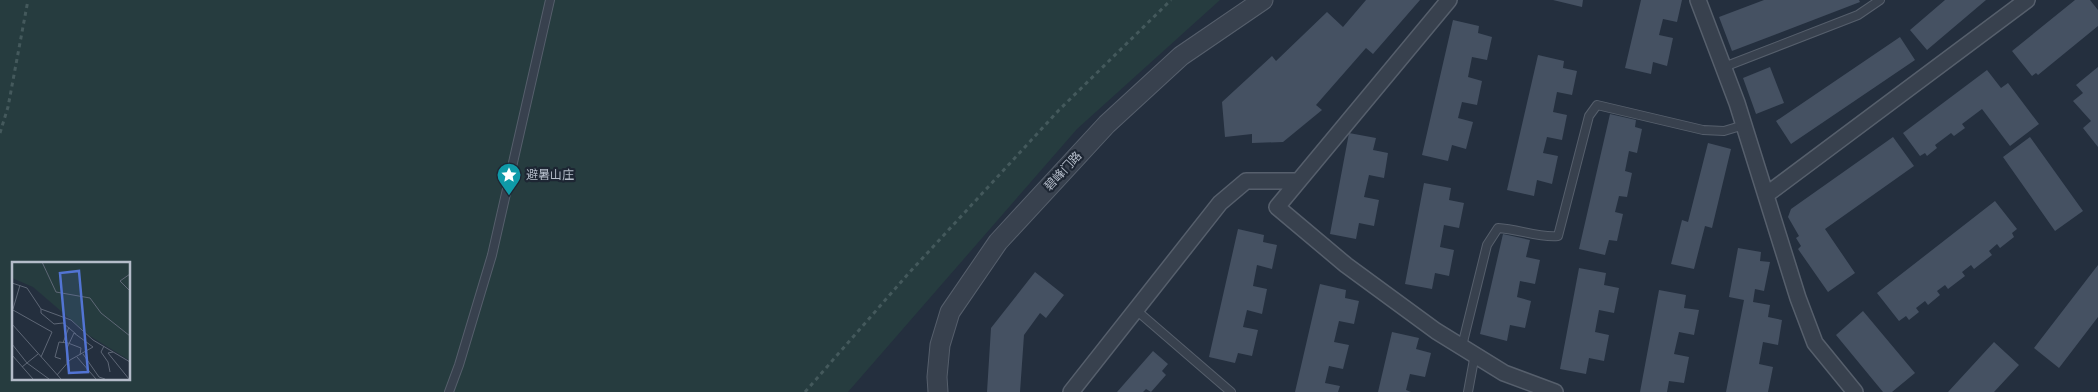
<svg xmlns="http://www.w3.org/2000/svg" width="2098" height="392" viewBox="0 0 2098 392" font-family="'Fira Sans','Noto Sans SC',sans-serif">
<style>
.green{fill:#263c3f;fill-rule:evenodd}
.building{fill:#455162}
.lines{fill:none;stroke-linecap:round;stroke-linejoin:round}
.service-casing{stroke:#565f6c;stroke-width:10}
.minor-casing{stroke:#565f6c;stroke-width:18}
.tertiary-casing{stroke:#565f6c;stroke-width:21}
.path{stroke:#44595c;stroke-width:3;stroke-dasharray:4 4;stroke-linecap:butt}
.service{stroke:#38414e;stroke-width:8}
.minor{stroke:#38414e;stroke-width:15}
.tertiary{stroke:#38414e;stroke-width:19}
.labels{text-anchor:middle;stroke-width:4.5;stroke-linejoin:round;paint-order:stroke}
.street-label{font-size:12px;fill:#b4bcc9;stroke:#1d2633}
.poi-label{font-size:12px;fill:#b4bcc9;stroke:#1d2633;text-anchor:start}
.inset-road{fill:none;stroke:#5e6776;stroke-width:1}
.view{fill:#5274d3;fill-opacity:0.15;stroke:#5274d3;stroke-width:2.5}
.inset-edge{fill:none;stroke:#b4bcc9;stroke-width:2.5}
</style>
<rect width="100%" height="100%" fill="#242f3e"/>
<path class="green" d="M0,0H1220L1077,129L848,392H0ZM14,263H129V378H14Z"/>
<path class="building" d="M1366,0H1420L1373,54L1366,48L1316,105L1322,110L1283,142L1252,143V134L1225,137L1222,102L1272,56L1276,61L1327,12L1343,27Z
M1553,0H1583L1582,7Z
M1641,0H1682L1677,22L1663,19L1659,35L1673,38L1667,66L1653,62L1651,74L1625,68Z
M1764,0H1859L1860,2L1732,51L1719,17Z
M1945,0H1986L1927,50L1910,30Z
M2075,0H2090L2098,10V26L2038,75L2036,73L2032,76L2012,51Z
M1453,20L1479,26L1478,33L1492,37L1487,60L1472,57L1468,77L1482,81L1477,105L1462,102L1458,118L1473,122L1466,149L1452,145L1448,161L1422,155Z
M1900,37L1915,60L1791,144L1776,121Z
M1538,55L1564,61L1563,68L1577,71L1572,95L1557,92L1553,112L1567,115L1562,140L1547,137L1543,153L1558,156L1552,184L1537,180L1534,196L1507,190Z
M1770,67L1784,103L1756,114L1743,78Z
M2098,67V147L2083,128L2091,121L2073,101L2083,93L2076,85Z
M1987,70L2001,88L2008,83L2039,124L2010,146L1982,109L1962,124L1965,128L1954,136L1951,133L1935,145L1937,148L1927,156L1925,153L1920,156L1903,133Z
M1610,114L1636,120L1635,127L1642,129L1637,153L1629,151L1625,171L1632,173L1627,197L1619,196L1615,212L1623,214L1617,241L1609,240L1605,255L1579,249Z
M1349,133L1376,138L1373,150L1388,153L1384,178L1369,175L1364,197L1379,200L1374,226L1359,223L1356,239L1330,234Z
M1893,137L1914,166L1825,229L1855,273L1828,292L1798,249L1801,246L1796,238L1799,236L1788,217L1791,209Z
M2030,137L2083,211L2055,231L2003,157Z
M1708,143L1731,149L1712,228L1705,226L1694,269L1671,264L1682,220L1688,222Z
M1424,183L1451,188L1449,200L1464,203L1459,228L1444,225L1440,247L1454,250L1449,276L1435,273L1432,289L1405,284Z
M1995,201L2017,229L2012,233L2014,237L2000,248L1997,244L1989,251L1992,255L1974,269L1971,265L1962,272L1965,276L1948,289L1945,285L1937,291L1940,295L1928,305L1925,301L1916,308L1919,312L1909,320L1906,316L1899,321L1877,293Z
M1238,229L1264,235L1263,242L1277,245L1272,269L1257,265L1253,286L1267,289L1262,314L1247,310L1243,327L1258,330L1252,356L1238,353L1235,363L1209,357Z
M1503,234L1530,240L1526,257L1540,260L1535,284L1520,281L1517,297L1531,301L1525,328L1510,325L1507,341L1480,334Z
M1738,248L1761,252L1760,261L1770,262L1764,291L1755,289L1753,302L1770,305L1768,317L1782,320L1778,345L1763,342L1759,364L1773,367L1768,392H1726L1744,300L1729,297Z
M2098,265V317L2059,368L2034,348Z
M1579,268L1606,273L1604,285L1619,288L1614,313L1599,310L1595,332L1609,335L1604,361L1589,358L1586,374L1560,369Z
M1035,272L1064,295L1046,318L1040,313L1024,335L1020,392H987L991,328Z
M1320,284L1346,290L1345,298L1359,301L1354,324L1339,321L1334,342L1349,345L1343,369L1329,366L1325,383L1340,386L1338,392H1295Z
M1659,290L1686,295L1684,308L1699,310L1694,335L1679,332L1674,354L1689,357L1684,383L1669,381L1667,392H1640Z
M1863,311L1915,373L1892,392H1883L1836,335Z
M1392,332L1419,338L1416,349L1431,353L1425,377L1410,374L1406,390L1411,392H1378Z
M1994,342L2019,365L1994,392H1948Z
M1153,351L1168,364L1162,371L1166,375L1151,392L1146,389L1143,392H1117Z"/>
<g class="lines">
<defs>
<path id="service" d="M1724,67L1858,15L1880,0
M1136,310L1231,392
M1462,346L1487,245L1498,228C1518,229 1539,238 1558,236L1589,116L1597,105L1703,130L1724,131L1744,125
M449,392L459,365L492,255L550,0
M1468,392L1475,354"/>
<path id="minor" d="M1449,0L1277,207L1346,265L1436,331L1504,373L1555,392
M1698,0L1737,103L1798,298L1815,343L1855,392
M1766,195L2027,0
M1071,392L1220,203L1246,181H1298"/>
<path id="tertiary" d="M938,392L937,377L940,345L950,312L998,242L1107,124L1181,56L1263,0"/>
</defs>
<use href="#service" class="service-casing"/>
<use href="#minor" class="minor-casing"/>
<use href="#tertiary" class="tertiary-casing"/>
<path class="path" d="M0,133L8,107L28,0
M805,392L908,274L1059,110L1171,0"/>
<use href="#service" class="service"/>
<use href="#minor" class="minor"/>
<use href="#tertiary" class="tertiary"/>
</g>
<defs>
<symbol id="sight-pin" viewBox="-11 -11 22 30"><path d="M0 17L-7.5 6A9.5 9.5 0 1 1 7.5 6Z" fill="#0f9aa8" stroke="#1d2633"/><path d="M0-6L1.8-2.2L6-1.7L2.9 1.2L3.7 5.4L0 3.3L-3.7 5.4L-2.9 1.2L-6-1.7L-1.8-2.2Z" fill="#fff"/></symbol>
</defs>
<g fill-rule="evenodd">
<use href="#sight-pin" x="495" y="161" width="28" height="38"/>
</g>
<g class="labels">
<g class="street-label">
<text transform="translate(1063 171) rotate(-47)" y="4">碧峰门路</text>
</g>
<g class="poi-label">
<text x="526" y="179">避暑山庄</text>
</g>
</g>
<g transform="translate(12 262)">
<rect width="118" height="118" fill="#242f3e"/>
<path d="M0,0H117V98L78,74L21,25L0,16Z" fill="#263c3f"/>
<path class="inset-road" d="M30,0L44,30L78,36L89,51L118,74M118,12L108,19L118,29M0,21L15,26L29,47L59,58L81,78L118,100M1,47L8,23M29,47V51L42,62L51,61L64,72M1,48L40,70L29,95M0,62L49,117M51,81L57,65M56,81L69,86L68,93M0,82L15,101L37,117M92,84L89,90L96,100L98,110M101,90L96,91L117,117M71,92L87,115L93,117M0,93L21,117M65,95L84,117M49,97L43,95L47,80L56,81M10,105L26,92M45,113L58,98L81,85L62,71L55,86V101"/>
<path class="view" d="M67,9L76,110L57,111L48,11Z"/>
<rect width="118" height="118" class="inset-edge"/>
</g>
</svg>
